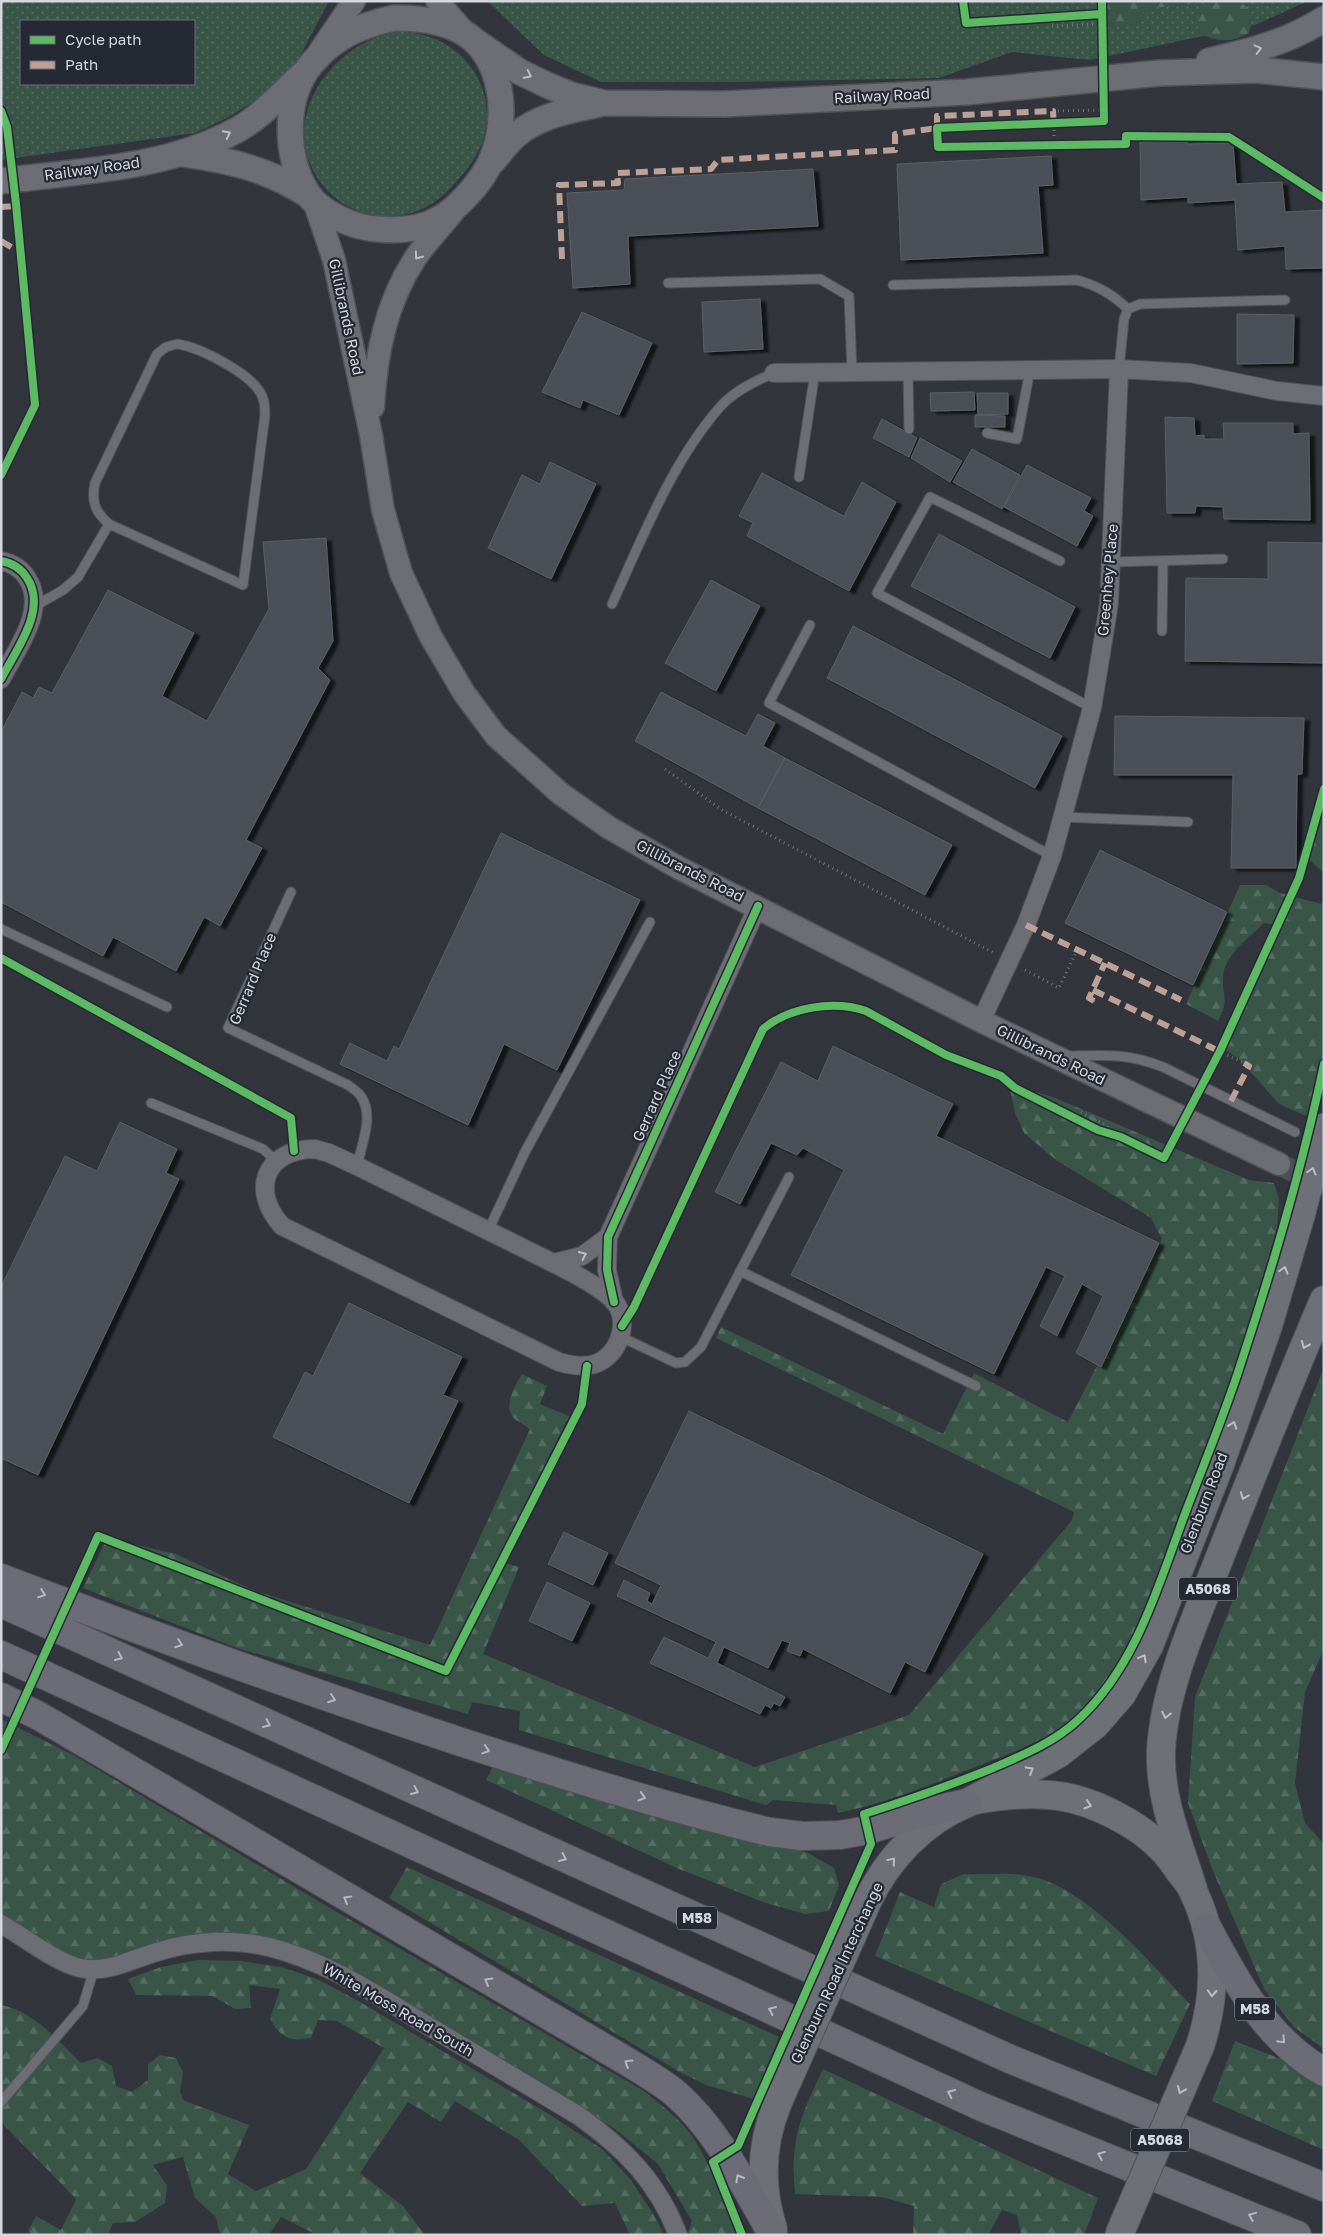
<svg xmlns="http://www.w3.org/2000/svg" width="1325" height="2236" viewBox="0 0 1325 2236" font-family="'Golos Text',sans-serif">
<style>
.grass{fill:url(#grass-dots);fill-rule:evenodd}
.forest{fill:url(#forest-firs)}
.building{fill:#4c4f58;stroke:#5d5f65;filter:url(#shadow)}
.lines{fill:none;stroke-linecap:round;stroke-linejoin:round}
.tertiary-tunnel{stroke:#4b4d55;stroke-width:22;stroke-dasharray:22 11;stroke-linecap:butt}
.service-casing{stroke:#505258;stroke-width:11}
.minor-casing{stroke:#505258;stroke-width:20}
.tertiary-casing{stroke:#505258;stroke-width:25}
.secondary-casing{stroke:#505258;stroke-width:28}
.primary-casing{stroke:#505258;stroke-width:30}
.motorway-casing{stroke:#505258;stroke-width:30}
.path{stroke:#727378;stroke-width:3;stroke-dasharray:1 4;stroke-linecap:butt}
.service{stroke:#6c6e74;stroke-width:9}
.minor{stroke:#6c6e74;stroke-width:18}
.tertiary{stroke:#6c6e74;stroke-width:22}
.secondary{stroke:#6c6e74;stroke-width:25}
.primary{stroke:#6e7078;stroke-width:28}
.motorway{stroke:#6c6c77;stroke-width:28}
.primary-bridge-casing{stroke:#505258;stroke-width:30;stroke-linecap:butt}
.primary-bridge{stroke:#6e7078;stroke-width:28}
.quiet{stroke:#bda197;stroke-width:6;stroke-dasharray:12 6;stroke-linecap:butt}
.cycleway-casing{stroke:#252934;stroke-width:11}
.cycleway{stroke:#5cba63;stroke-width:8}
.oneway{stroke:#bcbec5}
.oneway2{stroke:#bcbec6}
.oneway3{stroke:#b6b8c0}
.labels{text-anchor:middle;stroke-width:4.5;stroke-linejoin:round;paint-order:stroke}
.shield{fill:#252934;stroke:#a1a4ac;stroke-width:1}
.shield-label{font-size:14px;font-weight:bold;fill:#d6d8e0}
.street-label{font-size:15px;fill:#d6d8e0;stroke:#252934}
</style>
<defs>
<pattern id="grass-dots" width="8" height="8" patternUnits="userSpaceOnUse" patternTransform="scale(1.25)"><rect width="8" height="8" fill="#385548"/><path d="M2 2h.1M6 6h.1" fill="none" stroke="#546d62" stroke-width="1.8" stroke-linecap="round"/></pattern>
<pattern id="forest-firs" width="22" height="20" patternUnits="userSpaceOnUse" patternTransform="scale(1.25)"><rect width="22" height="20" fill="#385548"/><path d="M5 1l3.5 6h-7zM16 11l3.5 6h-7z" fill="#546d62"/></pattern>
<filter id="shadow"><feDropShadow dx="5.5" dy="3" stdDeviation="1" flood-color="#0009"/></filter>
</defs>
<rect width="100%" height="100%" fill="#32353c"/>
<path class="grass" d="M1,1H329L291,73L250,104L225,119L195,133L1,160ZM21,21H194V84H21Z
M487,1H1308L1255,25L1090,60L1012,52L939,78L733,82H601L544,55Z
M396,32C455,29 503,84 482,143C476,159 466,171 455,183C438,203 417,216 390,216C367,217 344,208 328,191C271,131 325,45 396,32Z"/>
<path class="forest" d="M1108,1H1240C1253,13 1253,16 1249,33C1233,43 1215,42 1199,33L1197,19L1205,2L1144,9L1139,26L1110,27Z
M1324,800V873L1307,858Z
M1240,885H1266L1280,893L1321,904L1324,901V1053L1313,1107L1306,1116L1279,1104L1239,1059L1226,1050L1281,926L1264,923C1250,937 1225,954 1223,976C1222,998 1230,997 1218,1021L1186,1004Z
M1009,1085L1053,1097L1249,1180L1274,1183L1279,1199L1277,1228L1238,1364L1136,1633C1123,1660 1110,1684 1089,1706C1059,1736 1014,1752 975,1767C930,1785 886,1803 838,1813L836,1805L773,1800L766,1805L519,1730L520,1711L472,1702L468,1714L237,1648L83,1588L107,1538L176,1554L255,1591L430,1645L530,1429C526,1426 520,1423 516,1420C501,1408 515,1386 522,1374L547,1386L540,1404L569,1416L498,1561L519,1567L483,1654L755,1767L909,1715L1072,1520L1074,1512L716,1338L721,1327L943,1434L974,1373L1068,1422L1162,1239L1151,1218L1056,1160L1024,1133L1015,1113Z
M1324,1367V1649L1305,1692L1295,1783L1305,1823L1324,1844V2049L1294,2027L1264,1989L1213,1871L1188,1803L1195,1697Z
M1,1719L75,1756L330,1908L644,2091C661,2105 679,2118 692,2136C712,2166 724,2202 737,2235H687L692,2221L658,2164L615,2129L527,2073L332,1964L275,1944L89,1960L51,1951L1,1917Z
M494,1765L808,1853L834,1868L839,1885L829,1911L805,1914L766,1903L679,1869L486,1780Z
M407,1867L779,2037L754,2099L706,2085L678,2071L389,1898Z
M964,1874C985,1875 1008,1872 1029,1876C1085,1885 1151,1964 1190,2004L1156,2076L875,1956L900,1892L934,1907L941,1884Z
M198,1960L241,1961L281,1967L317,1979L355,1999L552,2116L602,2149L631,2180L654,2215L664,2235H630L615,2203L582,2206L519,2140L455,2101L441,2122L408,2102L360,2173L403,2206L425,2235H317L281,2217L269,2235H220L216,2217L195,2198L183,2157L153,2165L167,2186L165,2203L135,2222L113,2223L108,2235H33L28,2231L36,2216L61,2230L76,2199L1,2122V2005C34,2011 58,2041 81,2063L98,2058L112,2066L116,2086L132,2092L148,2080V2064L160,2055L176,2058L183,2073L180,2092L183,2100L249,2125L228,2174L256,2191L306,2169L384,2048L337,2021L318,2020L311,2038C290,2042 281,2038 270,2019L280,1989L249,1985L251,2008L235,2009L212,1996L136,1995L128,1979L161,1967Z
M1235,2041L1301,2067L1324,2080V2150L1212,2101Z
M823,2069L1098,2198L1084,2235L1021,2234L1017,2215L1002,2210L988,2235H913L914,2206L882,2197L795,2194C790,2138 800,2118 823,2069Z"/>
<path class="building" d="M1187,140V144L1233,143L1236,184L1282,182L1285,212L1324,210V268L1286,269L1285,246L1238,250L1235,200L1188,203V197L1141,200L1140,142Z
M1051,156L1053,185L1038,186L1043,253L901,260L897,164Z
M813,169L818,226L628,236L630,284L573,288L567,193L624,190L625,179Z
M760,299L763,349L704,352L702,302Z
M582,312L652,343L619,415L583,400L580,408L542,392Z
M1237,314L1294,315L1293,363L1237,364Z
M974,392L975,410L931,411L930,393Z
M977,393H1008V414L978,415Z
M975,415L1005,416V427H975Z
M1165,417L1194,418L1195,436L1204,435V439H1224L1223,423H1293V434L1309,433L1310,520L1224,519L1223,507L1196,506L1195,513H1167Z
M882,419L917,438L909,457L873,438Z
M920,438L962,461L950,482L911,458Z
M972,449L1020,475L1002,509L953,482Z
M550,462L596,484L551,579L488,548L522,475L540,484Z
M1027,465L1091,498L1084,511L1093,516L1077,546L1004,507Z
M762,473L844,516L862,482L896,502L849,591L747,536L753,523L739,516Z
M939,534L1075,607L1050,658L911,586Z
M326,538L333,641L318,668L330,680L246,840L262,848L220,926L204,917L176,971L113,937L103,956L1,902V732L22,692L33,698L39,687L52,693L108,590L194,633L162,696L207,721L269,609L263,542Z
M1268,542L1324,543V663L1185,661L1186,578L1268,579Z
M711,580L760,606L716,691L665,663Z
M853,626L1062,736L1035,788L827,678Z
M661,692L746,736L758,714L775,723L763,746L785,758L758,808L635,741Z
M1115,716L1304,718L1302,774H1297L1296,868H1231L1233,775H1114Z
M785,758L952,845L925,895L758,808Z
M501,833L640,900L557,1070L504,1044L468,1125L340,1064L350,1043L387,1061L394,1046L399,1049Z
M1100,850L1227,912L1193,985L1065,923Z
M833,1046L953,1104L936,1136L1159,1243L1101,1367L1076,1353L1103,1296L1082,1284L1057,1336L1040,1326L1065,1276L1046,1267L994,1374L791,1275L844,1170L803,1148L797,1155L771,1143L740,1204L715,1192L781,1062L818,1081Z
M120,1122L177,1149L166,1173L179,1179L38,1475L1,1458V1287L65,1156L97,1171Z
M349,1303L462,1357L443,1395L458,1401L409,1503L273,1437L305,1372L313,1376Z
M689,1411L983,1554L925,1672L905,1662L890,1693L803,1649L800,1656L787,1651L790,1643L782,1640L768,1668L724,1647L717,1663L785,1697L780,1706L774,1703L771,1708L765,1705L760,1714L650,1663L664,1637L708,1658L716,1642L617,1596L624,1580L650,1593L647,1601L652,1604L661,1585L615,1563Z
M564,1532L608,1553L593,1585L548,1564Z
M547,1582L590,1603L572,1641L529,1621Z"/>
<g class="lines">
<path class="tertiary-tunnel" d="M1279,1164L1324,1186"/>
<defs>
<path id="service" d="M668,283L820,279L849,296L852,372
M893,285L1077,280C1098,286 1112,294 1128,309
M177,344C199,347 253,374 262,396C265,402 265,409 265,415L243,585L109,524C95,512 91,501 95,483L157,354L166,347Z
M1119,369L1124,319L1128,309L1140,304L1285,300
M908,371L909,429
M987,433L1017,439L1030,370
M799,477L815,372
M1060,561L930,497L877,593L1092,708
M1111,562L1223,559
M612,604C643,537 671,463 720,407C734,391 755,381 774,373
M35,606L63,590L78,577L109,524
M810,625L769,703L1052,856
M1162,631L1163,561
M1061,817L1188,822
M291,892L228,1028L348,1085C353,1089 359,1092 362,1098C374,1117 361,1146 357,1166
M1,929L167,1007
M1069,1056C1106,1055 1128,1053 1163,1067L1295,1132
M151,1103L263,1149L276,1161
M488,1231L525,1152L650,922
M740,1271L976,1386
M621,1337L676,1363L685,1362L701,1347L789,1177
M1,2102L83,2006L94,1969"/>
<path id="minor" d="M774,373L1119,369L1191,373L1277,391L1324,396
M1,561C12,563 21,568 27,578C48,609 16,650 1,679
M981,1021L1026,925L1052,856L1092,708L1109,604L1119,369
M315,1149L329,1153L357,1166C412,1193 466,1220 521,1247C546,1260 594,1281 613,1300C630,1318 621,1348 603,1360C590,1369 573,1366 559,1362L282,1226C249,1189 266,1149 315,1149Z
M554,1263L582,1256L608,1237
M614,1302L607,1270L608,1237L758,906
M1,1924C24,1937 55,1962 80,1968C107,1974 132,1959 157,1952C192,1941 232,1938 269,1947C325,1961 372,1992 420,2021C473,2053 526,2084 579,2116C624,2148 658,2182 678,2235"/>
<path id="tertiary" d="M437,1L466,34
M320,51L354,1
M314,201L334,260L371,435L383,510L401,573L431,637L464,693L496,736L561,794L608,827L679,868L981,1021L1279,1164
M373,407C376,354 386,302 416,257C427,241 441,227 453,212"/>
<path id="secondary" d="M394,18C420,18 449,21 470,37C506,66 509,128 488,167C479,184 457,209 439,219C420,230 398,231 377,229C355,228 320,213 308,194C284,157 283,96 313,62C335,36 362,25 394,18Z
M472,39L520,72L547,85L571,95L604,103L724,104L967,92L1160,73L1257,70L1324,77
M1209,61C1251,51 1286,43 1324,19
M184,154C229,160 270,170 308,195
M494,160C501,152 507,143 515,136C539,115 569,111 599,104
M1,181C80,171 166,169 237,130C262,116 282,93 303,74"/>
<path id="primary" d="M971,1801L1058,1754L1095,1725L1122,1694L1149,1646L1219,1467L1268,1326L1301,1214
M1193,1889C1179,1844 1159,1798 1161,1750C1165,1682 1199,1612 1223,1549C1256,1466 1289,1382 1324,1300
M867,1902C887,1859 923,1821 967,1803C977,1798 990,1798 1001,1796C1020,1794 1039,1793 1058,1796C1092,1800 1141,1825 1164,1851C1170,1857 1175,1865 1180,1872C1185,1878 1190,1884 1193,1891C1217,1940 1217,1994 1200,2046
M773,2229C759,2186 761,2143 778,2102"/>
<path id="motorway" d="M1,1578C153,1636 306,1691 461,1742C563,1775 665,1807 770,1832L802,1836L840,1835L868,1830L922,1813L967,1803
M1,1603L1010,2059L1324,2187
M1,1655L982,2107L1297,2235
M1,1697L39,1716L628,2062C644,2072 662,2082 676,2094C719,2132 744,2186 773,2235
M1207,1927C1236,1982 1267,2040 1324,2072"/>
</defs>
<use href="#service" class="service-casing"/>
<use href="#minor" class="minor-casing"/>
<use href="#tertiary" class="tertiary-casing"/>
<use href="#secondary" class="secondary-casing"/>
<use href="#primary" class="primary-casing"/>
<use href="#motorway" class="motorway-casing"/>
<path class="path" d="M1052,26L1102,24
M1053,111L1103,110
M1,119H6
M1054,130V138
M665,769L722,810L994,953
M1025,970L1059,988L1077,950
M1094,1001L1098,1003
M1223,1053L1244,1063
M1081,1112L1102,1123L1121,1137"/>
<use href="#service" class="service"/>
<use href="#minor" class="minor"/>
<use href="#tertiary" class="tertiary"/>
<use href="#secondary" class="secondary"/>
<use href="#primary" class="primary"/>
<use href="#motorway" class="motorway"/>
<defs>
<path id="primary-bridge" d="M1301,1214L1324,1127
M778,2102L867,1902
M1119,2235L1200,2046"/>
</defs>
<use href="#primary-bridge" class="primary-bridge-casing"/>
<use href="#primary-bridge" class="primary-bridge"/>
<path class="quiet" d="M1,207L17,206
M1,241L21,253
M562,259L559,185L618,183L617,173L711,169L718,160L895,150V134L937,128V116L1053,111L1054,128
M1026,925L1181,1000
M1093,990L1223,1053
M1094,1001L1089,998L1105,963
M1231,1101L1249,1066L1244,1063"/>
<defs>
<path id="cycleway" d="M963,1L966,23L1102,14
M1102,1L1104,121L937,128L938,147L1126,144V136L1229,137L1324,198
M1,111L7,127L16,204L35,405L1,475
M1,561C12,563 21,568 27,578C48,609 16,650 1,679
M1,958L291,1118L294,1151
M614,1302L607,1270L608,1237L758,906
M622,1326L634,1307L763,1029C789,1007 834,1000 866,1011L946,1055L1001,1076L1015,1088L1098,1130L1121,1137L1164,1158L1220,1051L1299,878L1324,789
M1,1750L98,1536L446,1671L582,1404L587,1366
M742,2235L713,2162L738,2146L755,2107L871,1844L864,1814C908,1800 951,1785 993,1768C1023,1755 1055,1742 1079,1719C1137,1665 1159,1583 1186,1511C1205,1461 1226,1411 1242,1360C1274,1263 1303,1164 1324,1064"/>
</defs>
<use href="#cycleway" class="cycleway-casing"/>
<use href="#cycleway" class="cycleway"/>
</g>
<defs><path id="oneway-chevron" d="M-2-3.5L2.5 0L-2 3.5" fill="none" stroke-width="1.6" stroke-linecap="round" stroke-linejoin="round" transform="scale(1.25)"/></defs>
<g class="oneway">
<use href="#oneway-chevron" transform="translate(1258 49) rotate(-15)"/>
<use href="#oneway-chevron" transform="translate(528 75) rotate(27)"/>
<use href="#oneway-chevron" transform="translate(227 134) rotate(-27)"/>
<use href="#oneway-chevron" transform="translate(418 256) rotate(125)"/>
<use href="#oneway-chevron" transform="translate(583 1255) rotate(-25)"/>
</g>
<g class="oneway2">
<use href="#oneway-chevron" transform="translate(1312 1171) rotate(-75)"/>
<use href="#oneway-chevron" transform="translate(1284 1270) rotate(-74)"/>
<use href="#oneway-chevron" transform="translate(1305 1345) rotate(113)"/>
<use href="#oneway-chevron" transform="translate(1233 1425) rotate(-71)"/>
<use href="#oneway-chevron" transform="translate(1244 1496) rotate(111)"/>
<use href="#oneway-chevron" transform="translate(1143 1658) rotate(-61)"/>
<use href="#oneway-chevron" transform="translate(1166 1715) rotate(101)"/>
<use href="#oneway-chevron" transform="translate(1030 1770) rotate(-30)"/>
<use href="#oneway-chevron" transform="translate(1088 1805) rotate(17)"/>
<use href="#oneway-chevron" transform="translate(892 1861) rotate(-50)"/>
<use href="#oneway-chevron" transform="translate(1212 1993) rotate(93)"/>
<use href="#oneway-chevron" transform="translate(1181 2090) rotate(113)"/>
</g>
<g class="oneway3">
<use href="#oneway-chevron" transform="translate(42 1594) rotate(21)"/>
<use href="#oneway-chevron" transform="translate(179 1644) rotate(20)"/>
<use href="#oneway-chevron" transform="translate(119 1657) rotate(24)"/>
<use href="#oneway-chevron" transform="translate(332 1699) rotate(20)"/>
<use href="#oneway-chevron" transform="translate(267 1724) rotate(24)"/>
<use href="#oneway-chevron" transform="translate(486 1750) rotate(18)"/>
<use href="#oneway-chevron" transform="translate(415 1791) rotate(24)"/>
<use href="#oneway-chevron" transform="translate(642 1797) rotate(16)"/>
<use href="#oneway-chevron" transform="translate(563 1858) rotate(24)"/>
<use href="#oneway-chevron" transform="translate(347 1899) rotate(-150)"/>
<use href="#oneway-chevron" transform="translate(488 1981) rotate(-150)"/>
<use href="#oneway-chevron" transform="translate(772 2010) rotate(-155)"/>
<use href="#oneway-chevron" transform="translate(1282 2040) rotate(46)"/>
<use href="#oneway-chevron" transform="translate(628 2063) rotate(-148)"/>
<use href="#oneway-chevron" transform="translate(951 2093) rotate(-155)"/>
<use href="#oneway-chevron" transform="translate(1101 2155) rotate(-158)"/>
<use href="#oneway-chevron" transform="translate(739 2178) rotate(-120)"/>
<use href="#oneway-chevron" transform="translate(1252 2216) rotate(-158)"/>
</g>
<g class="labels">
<g class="shield">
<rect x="1179" y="1577.5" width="58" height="23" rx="4"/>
<rect x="677" y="1906.5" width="40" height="23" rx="4"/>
<rect x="1235" y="1997.5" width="40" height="23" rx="4"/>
<rect x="1131" y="2128.5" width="58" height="23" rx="4"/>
</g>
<g class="shield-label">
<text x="1208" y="1594">A5068</text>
<text x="697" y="1923">M58</text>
<text x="1255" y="2014">M58</text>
<text x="1160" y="2145">A5068</text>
</g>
<g class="street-label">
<text transform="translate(882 96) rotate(-3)" y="5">Railway Road</text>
<text transform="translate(92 169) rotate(-8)" y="5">Railway Road</text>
<text transform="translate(346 317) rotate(78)" y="5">Gillibrands Road</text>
<text transform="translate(1108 580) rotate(-85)" y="5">Greenhey Place</text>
<text transform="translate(690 871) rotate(27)" y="5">Gillibrands Road</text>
<text transform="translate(253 979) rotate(-67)" y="5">Gerrard Place</text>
<text transform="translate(1051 1055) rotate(26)" y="5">Gillibrands Road</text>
<text transform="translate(657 1096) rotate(-66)" y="5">Gerrard Place</text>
<text transform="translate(1204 1503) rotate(-69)" y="5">Glenburn Road</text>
<text transform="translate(837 1973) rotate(-65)" y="5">Glenburn Road Interchange</text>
<text transform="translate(398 2010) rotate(30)" y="5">White Moss Road South</text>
</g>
</g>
<rect width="1325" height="2236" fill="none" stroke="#d6d8e0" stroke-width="5"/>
<rect x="20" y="20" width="175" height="65" fill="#252934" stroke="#6c6f79"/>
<rect x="30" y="36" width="25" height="8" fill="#5cba63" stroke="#6c6f79"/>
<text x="65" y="45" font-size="15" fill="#d6d8e0">Cycle path</text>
<rect x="30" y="61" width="25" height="8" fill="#bda197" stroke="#6c6f79"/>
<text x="65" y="70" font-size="15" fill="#d6d8e0">Path</text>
</svg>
